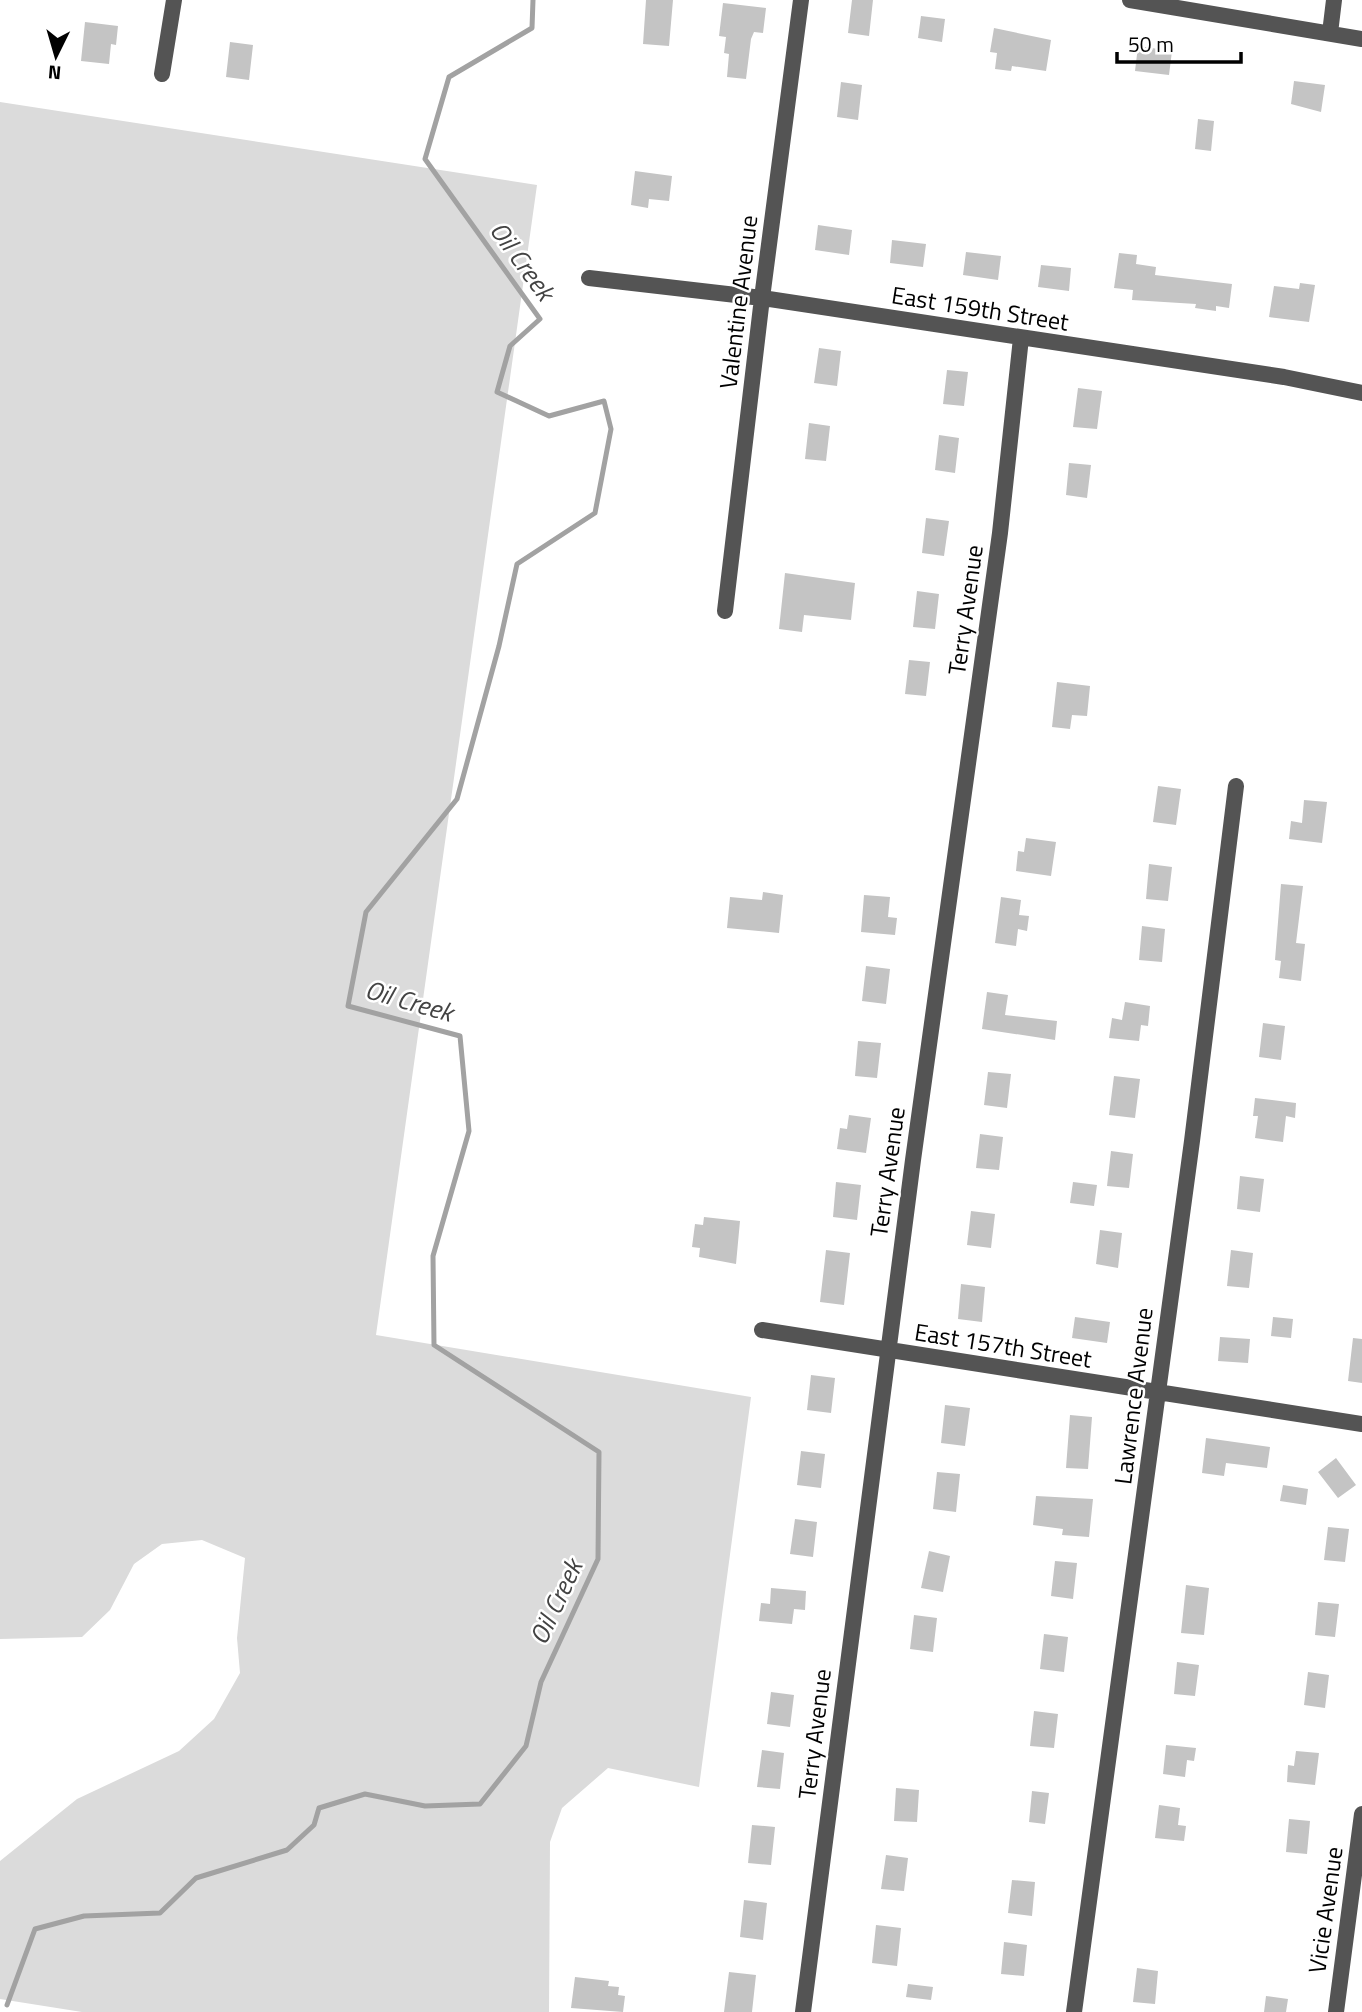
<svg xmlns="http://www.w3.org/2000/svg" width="1362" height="2012" viewBox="0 0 1362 2012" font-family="'Titillium Web',sans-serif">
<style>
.green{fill:#dbdbdb}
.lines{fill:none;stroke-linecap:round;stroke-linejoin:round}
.stream{stroke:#a2a2a2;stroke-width:5}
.building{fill:#c4c4c4}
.minor{stroke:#545454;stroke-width:16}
.labels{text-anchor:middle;stroke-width:5;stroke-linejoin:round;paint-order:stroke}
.street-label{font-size:24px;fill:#000;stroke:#fff}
.water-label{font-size:26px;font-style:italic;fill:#434343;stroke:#fff}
</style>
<rect width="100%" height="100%" fill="#fff"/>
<path class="green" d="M0,102L537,185L376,1335L751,1397L699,1787L608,1768L562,1808L550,1842L549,2012H82L0,1999V1861L77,1799L179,1751L214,1719L240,1673L237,1638L245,1558L202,1540L162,1544L134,1564L110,1610L82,1637L0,1639Z"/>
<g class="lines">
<path class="stream" d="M7,2005L35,1929L84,1916L160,1913L196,1878L287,1850L314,1825L319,1808L365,1794L425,1806L480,1804L526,1746L541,1682L598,1559L599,1452L434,1345L433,1256L469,1131L460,1036L348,1006L366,912L457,799L499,646L517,564L595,513L611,429L604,401L549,416L497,392L510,346L540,319L425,159L449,77L532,28L533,0"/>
</g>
<path class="building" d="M646,0H673L669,46L643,44Z
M852,0H873L869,36L848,33Z
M723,3L766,8L763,33L754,32L751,39L746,79L727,77L729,54L724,53L726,37L719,36Z
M921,16L945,19L942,42L918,38Z
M85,22L118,26L116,45L111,44L109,64L81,61Z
M994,28L1051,40L1046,71L1012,66L1011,71L995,69L997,53L990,52Z
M230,42L253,45L249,80L226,77Z
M1138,46L1172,51L1169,75L1135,71Z
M1294,81L1325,85L1321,112L1291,104Z
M841,82L862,85L858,120L837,117Z
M1198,119L1214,121L1211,151L1195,149Z
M635,171L672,176L669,201L649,199L648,208L631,205Z
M818,225L852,230L849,255L815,250Z
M892,240L926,244L923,267L890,263Z
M966,252L1001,256L998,280L963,275Z
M1119,253L1137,255L1136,264L1156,267L1155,275L1232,284L1229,308L1216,306V311L1195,308L1196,304L1132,300L1133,290L1114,288Z
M1041,265L1071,268L1069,291L1038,287Z
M1300,283L1315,285L1309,322L1269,317L1274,286L1299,289Z
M819,348L841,351L837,386L814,383Z
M947,370L968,372L964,406L943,404Z
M1078,388L1102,391L1097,429L1073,427Z
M809,423L830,426L826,461L805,459Z
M939,435L959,438L955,473L935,470Z
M1069,463L1091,465L1087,498L1066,495Z
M926,518L949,521L944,556L922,553Z
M785,573L855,583L851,620L804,615L802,632L779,629Z
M917,591L939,594L935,629L913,627Z
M909,660L930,662L926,696L905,694Z
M1057,682L1090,686L1087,716L1072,715L1070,729L1052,727Z
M1158,786L1181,789L1176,825L1153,822Z
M1304,800L1327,802L1322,843L1289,839L1291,821L1302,823Z
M1026,838L1056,842L1051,876L1016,871L1018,851L1024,852Z
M1149,864L1172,867L1168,901L1146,899Z
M1281,884L1303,886L1296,943L1305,944L1301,981L1279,978L1281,961L1275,960Z
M763,892L783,895L779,933L727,928L730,897L762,900Z
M864,895L890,897L888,917L897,918L895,935L861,932Z
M1001,897L1021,900L1019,915L1029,916L1027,931L1018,929L1016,946L995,943Z
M1142,926L1165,929L1162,962L1139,960Z
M866,966L890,969L886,1004L862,1001Z
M987,992L1008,995L1005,1015L1057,1021L1055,1040L982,1029Z
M1125,1002L1150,1006L1148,1026L1141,1025L1139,1041L1109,1038L1112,1018L1122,1020Z
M1263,1023L1285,1026L1281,1060L1259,1057Z
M858,1041L881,1043L877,1078L855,1076Z
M988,1072L1011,1074L1007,1108L984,1105Z
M1114,1076L1140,1079L1135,1118L1109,1115Z
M1255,1098L1296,1103L1295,1118L1286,1116L1283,1142L1255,1138L1258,1116H1253Z
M849,1115L871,1118L866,1153L837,1149L840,1128L847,1129Z
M980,1134L1003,1137L999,1170L976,1168Z
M1111,1151L1133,1154L1129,1188L1107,1186Z
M1240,1176L1264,1179L1260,1212L1237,1209Z
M836,1182L861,1185L857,1220L833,1217Z
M1073,1182L1097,1185L1094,1206L1070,1203Z
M971,1211L995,1214L991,1248L967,1245Z
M704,1217L740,1221L736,1264L699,1257L700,1248L692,1247L695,1224L703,1225Z
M1100,1230L1122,1233L1118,1268L1096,1264Z
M826,1250L850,1253L844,1305L820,1302Z
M1231,1250L1253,1253L1249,1288L1227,1286Z
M961,1284L985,1287L982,1322L958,1319Z
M1075,1317L1110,1322L1107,1343L1072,1338Z
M1273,1317L1293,1319L1291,1338L1271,1336Z
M1220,1337L1250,1339L1248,1363L1218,1361Z
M1353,1338L1362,1339V1383L1348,1381Z
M811,1375L835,1378L831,1413L807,1410Z
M945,1405L970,1408L965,1446L941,1443Z
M1070,1415L1092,1417L1088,1469L1066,1468Z
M1206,1438L1270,1447L1267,1468L1226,1463L1224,1476L1202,1473Z
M801,1451L825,1454L821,1488L797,1485Z
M1336,1458L1356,1485L1338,1498L1318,1472Z
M937,1472L960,1474L956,1512L933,1509Z
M1283,1485L1308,1489L1306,1505L1280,1501Z
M1036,1496L1093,1499L1089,1537L1062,1535L1063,1529L1033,1525Z
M795,1519L817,1522L813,1557L790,1554Z
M1328,1527L1349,1529L1345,1562L1324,1560Z
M929,1551L950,1556L943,1592L921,1588Z
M1055,1561L1077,1563L1073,1599L1051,1596Z
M1186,1585L1209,1588L1204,1635L1181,1633Z
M771,1588L806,1591L805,1610L794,1609L792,1624L759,1621L761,1603L770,1604Z
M1318,1602L1339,1604L1335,1637L1315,1635Z
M914,1615L937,1618L933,1652L910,1649Z
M1044,1634L1068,1637L1064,1672L1040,1669Z
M1177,1662L1199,1665L1195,1696L1174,1694Z
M1308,1672L1329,1675L1325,1708L1304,1705Z
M771,1692L794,1695L790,1727L767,1724Z
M1034,1711L1058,1714L1054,1748L1030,1746Z
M1166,1745L1196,1748L1194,1761L1187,1760L1185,1777L1163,1774Z
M762,1750L784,1753L780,1789L757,1787Z
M1296,1751L1319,1753L1315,1785L1287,1782L1288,1765L1294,1766Z
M896,1788L919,1790L917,1822L894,1821Z
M1032,1791L1049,1793L1045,1824L1029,1822Z
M1159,1805L1180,1808L1178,1825L1186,1826L1184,1841L1155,1838Z
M1289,1819L1310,1821L1307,1854L1286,1852Z
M752,1825L775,1827L771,1865L748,1863Z
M886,1855L908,1858L904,1891L881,1889Z
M1012,1880L1035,1882L1032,1916L1008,1913Z
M744,1900L767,1903L763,1940L740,1937Z
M876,1925L901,1928L897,1966L872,1963Z
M1004,1942L1027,1945L1024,1976L1001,1974Z
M1137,1968L1158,1971L1155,2004L1133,2002Z
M729,1972L756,1975L752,2012H724Z
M575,1977L609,1981L608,1986L619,1987L618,1995L625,1996L623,2012L571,2008Z
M908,1984L933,1987L931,2000L906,1997Z
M1266,1996L1288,1999L1286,2012H1264Z"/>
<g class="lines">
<path class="minor" d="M1130,0L1362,39
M1330,33L1334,0
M162,74L174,0
M589,278L762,298L1284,377L1362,393
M725,611L762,298L801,0
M762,1330L1362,1424
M803,2012L913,1160L1000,533L1021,338
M1074,2012L1192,1141L1236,786
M1336,2012L1362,1814"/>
</g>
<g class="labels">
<g class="street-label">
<text transform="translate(739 302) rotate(-83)" y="8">Valentine Avenue</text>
<text transform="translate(980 309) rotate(9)" y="8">East 159th Street</text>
<text transform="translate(966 610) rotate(-82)" y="8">Terry Avenue</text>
<text transform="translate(888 1172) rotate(-82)" y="8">Terry Avenue</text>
<text transform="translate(1003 1346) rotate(9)" y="8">East 157th Street</text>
<text transform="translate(1134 1396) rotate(-83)" y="8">Lawrence Avenue</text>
<text transform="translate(815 1734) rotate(-83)" y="8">Terry Avenue</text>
<text transform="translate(1326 1910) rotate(-82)" y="8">Vicie Avenue</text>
</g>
<g class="water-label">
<text transform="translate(522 261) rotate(54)" y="9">Oil Creek</text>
<text transform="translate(409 1001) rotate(16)" y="9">Oil Creek</text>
<text transform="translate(556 1602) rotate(-65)" y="9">Oil Creek</text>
</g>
</g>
<g transform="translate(56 56) rotate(185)" stroke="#ffffff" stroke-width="5" paint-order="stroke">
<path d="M0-5L12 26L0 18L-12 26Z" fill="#000000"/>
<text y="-10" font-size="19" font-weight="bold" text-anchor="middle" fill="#000000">N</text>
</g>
<path d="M1117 52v10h124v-10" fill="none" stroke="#000000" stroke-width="3.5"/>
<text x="1128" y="52" font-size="21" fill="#000000" stroke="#ffffff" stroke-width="5" paint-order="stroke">50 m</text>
</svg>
